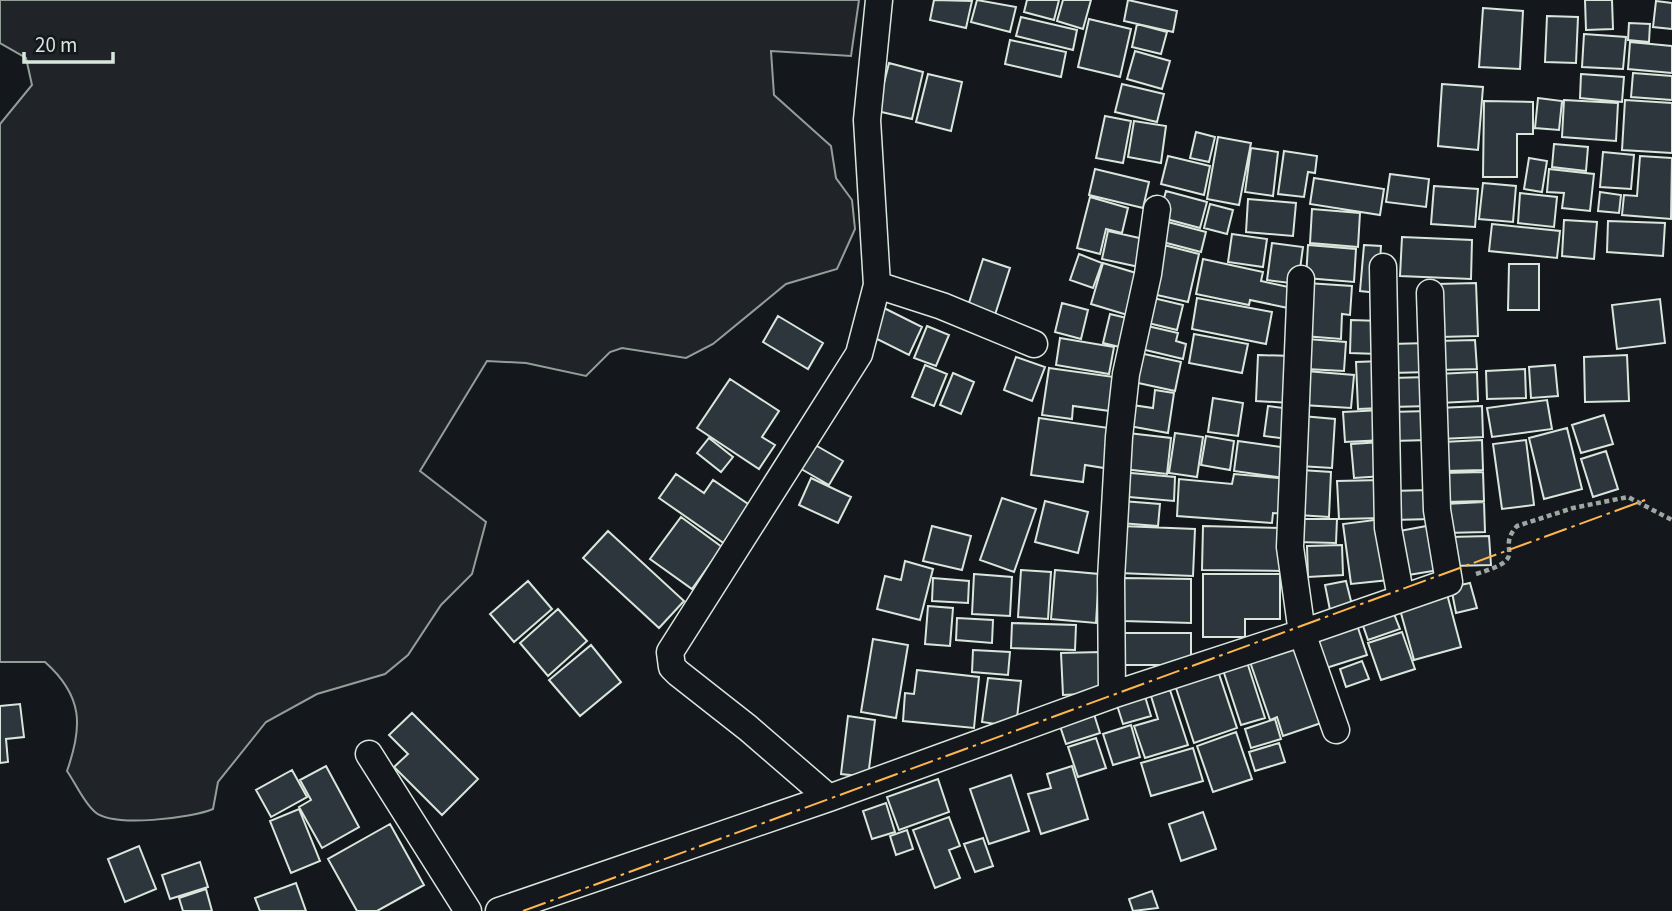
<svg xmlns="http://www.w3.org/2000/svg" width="1672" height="911" viewBox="0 0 1672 911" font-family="'Source Sans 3',sans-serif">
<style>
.green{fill:#202428;stroke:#939e99;stroke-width:2}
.building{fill:#2c363c;stroke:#d8e6dc;stroke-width:2}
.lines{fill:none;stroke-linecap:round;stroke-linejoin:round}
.street-casing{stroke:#d8e6dc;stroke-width:29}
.path{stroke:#9da8a2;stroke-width:4.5;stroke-dasharray:5 3.5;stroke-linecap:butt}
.street{stroke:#14181c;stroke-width:26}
.power{stroke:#ffb74d;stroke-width:2;stroke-dasharray:24 5 3.5 5;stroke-linecap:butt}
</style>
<rect width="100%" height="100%" fill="#14181c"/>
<path class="green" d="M0,0H859L851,56L771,51L774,95L831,146L836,178L852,200L855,229L837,269L786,284L713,344L686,358L622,348L610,352L586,376L526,363L487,361L420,471L486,522L472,574L441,605L408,655L385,674L317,694L266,722L218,782L213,809C192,818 113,828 95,812C84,803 76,784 67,771C83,726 83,696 45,662H0V124L32,85L26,58L0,43Z"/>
<path class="building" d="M934,0L972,1L966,28L930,20Z
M977,0L1016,7L1010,32L971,22Z
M1027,0H1059L1054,20L1024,12Z
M1063,0H1091L1083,29L1057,21Z
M1128,0L1177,11L1173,32L1124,21Z
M1585,0H1612L1613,29L1586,30Z
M1656,1L1672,3V29L1653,27Z
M1483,8L1523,11L1520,69L1479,67Z
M1547,16L1578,17L1576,63L1545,62Z
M1021,17L1077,30L1073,50L1016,36Z
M1089,19L1131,29L1120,77L1078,67Z
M1629,23L1650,24L1649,42L1628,40Z
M1137,24L1167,32L1161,54L1132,47Z
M1584,34L1626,37L1623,69L1582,67Z
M1010,40L1066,52L1061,77L1005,64Z
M1630,42L1672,46V73L1628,69Z
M1135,51L1170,61L1162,89L1127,79Z
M889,63L923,72L912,119L877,111Z
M1633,73L1672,76V100L1631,97Z
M928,74L962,82L951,131L916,122Z
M1581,74L1624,77L1622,102L1580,98Z
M1122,84L1164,94L1157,122L1115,112Z
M1442,84L1483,87L1478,150L1438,146Z
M1538,98L1562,101L1559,130L1535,128Z
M1564,100L1618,103L1616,141L1562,137Z
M1625,100L1672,103V153L1622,150Z
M1484,101L1533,102V134H1517V177H1483Z
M1105,116L1131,121L1123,163L1096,158Z
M1134,121L1166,126L1161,163L1128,157Z
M1196,132L1215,137L1209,162L1190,158Z
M1218,137L1251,143L1239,205L1207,199Z
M1554,144L1588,147L1586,171L1552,167Z
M1251,148L1278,152L1273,196L1245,192Z
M1284,151L1317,156L1315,173L1308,172L1304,197L1278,194Z
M1603,152L1634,155L1631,189L1600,187Z
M1168,156L1210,166L1204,195L1161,184Z
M1640,156L1672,158L1671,219L1622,215L1624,195L1637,196Z
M1529,158L1547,161L1542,192L1524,189Z
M1095,169L1149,182L1143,208L1089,195Z
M1549,169L1594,174L1590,211L1562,208L1564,193L1547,192Z
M1390,174L1429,179L1426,207L1386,202Z
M1314,178L1384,189L1380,215L1310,204Z
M1483,183L1516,186L1513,222L1479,219Z
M1434,186L1478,189L1475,227L1431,224Z
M1166,191L1207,202L1200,228L1159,217Z
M1600,192L1621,195L1619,213L1598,211Z
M1520,193L1557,197L1554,227L1518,223Z
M1090,197L1128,208L1122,233L1106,229L1100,254L1077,248Z
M1248,199L1296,203L1293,236L1246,232Z
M1210,204L1233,210L1227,234L1204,228Z
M1312,209L1360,213L1358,247L1310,243Z
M1564,220L1597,222L1594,259L1562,256Z
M1164,221L1206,232L1201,252L1159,241Z
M1608,221L1665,223L1663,256L1607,252Z
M1492,224L1560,231L1557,258L1489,251Z
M1108,231L1144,239L1139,267L1102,259Z
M1232,234L1267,239L1263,267L1228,262Z
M1402,237L1472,240L1471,279L1400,276Z
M1272,243L1303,247L1298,284L1267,280Z
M1160,244L1199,254L1188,302L1148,293Z
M1308,245L1356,249L1354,282L1306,278Z
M1364,245L1381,246L1378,293L1360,291Z
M1079,254L1102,263L1093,288L1070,280Z
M983,259L1010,268L993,321L966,312Z
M1203,259L1263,272L1261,281L1293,288L1288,308L1250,300L1249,305L1196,294Z
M1103,263L1146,276L1134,317L1091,304Z
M1509,264H1539V310H1508Z
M1307,283L1352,286L1350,315L1342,314L1341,339L1304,336Z
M1476,283L1478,336L1439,337L1437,284Z
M1149,297L1183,305L1177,330L1144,322Z
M1197,298L1272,312L1266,344L1192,329Z
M1660,299L1665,343L1617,349L1612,305Z
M1062,303L1088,310L1081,339L1055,332Z
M882,307L922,327L909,355L869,335Z
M1110,314L1135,320L1128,349L1103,343Z
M778,316L823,343L808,369L763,342Z
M1351,320L1380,321L1378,354L1350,353Z
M1143,325L1178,333L1176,341L1186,344L1183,359L1137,348Z
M927,326L949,335L936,366L914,358Z
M1194,334L1248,344L1242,373L1189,363Z
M1060,338L1114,347L1109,374L1056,365Z
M1307,339L1346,342L1344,371L1306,369Z
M1475,340L1477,369L1438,370L1437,341Z
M1429,343L1430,372L1391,373L1390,344Z
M1135,352L1181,362L1175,391L1129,381Z
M1258,355L1292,356L1291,403L1256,401Z
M1627,355L1629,401L1585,402L1584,357Z
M1016,357L1045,367L1032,401L1004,390Z
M1382,361V408L1358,409L1356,362Z
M925,365L947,374L934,406L912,397Z
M1555,365L1558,396L1531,398L1529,367Z
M1049,368L1114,377L1110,411L1073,406L1072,419L1042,415Z
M1525,369L1526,398L1487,399L1486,371Z
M1306,371L1354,375L1351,408L1303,405Z
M1477,372L1478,401L1440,403L1438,374Z
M953,373L974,382L961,414L940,405Z
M1429,377L1430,406L1391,407L1390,378Z
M730,379L779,411L762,437L775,445L759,469L697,428Z
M1155,390L1174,393L1168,433L1129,426L1132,405L1153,408Z
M1213,398L1243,403L1238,436L1208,432Z
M1547,400L1552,429L1492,437L1487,408Z
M1268,406L1291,409L1288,439L1264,436Z
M1482,406L1483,437L1440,439L1438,408Z
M1382,410L1384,440L1345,442L1343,412Z
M1429,411L1430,440L1392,441L1390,412Z
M1604,415L1613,444L1581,453L1572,425Z
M1302,416L1335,419L1332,468L1299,466Z
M1039,418L1109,428L1104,468L1085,465L1083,482L1031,475Z
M1567,428L1582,489L1544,499L1529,438Z
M1128,433L1171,438L1167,474L1124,469Z
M1175,433L1203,437L1197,477L1169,473Z
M1206,436L1234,441L1230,470L1201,465Z
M709,438L733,457L721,472L697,453Z
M1482,440L1483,470L1444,471L1443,442Z
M1526,440L1534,505L1502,509L1493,444Z
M1238,441L1289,448L1285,478L1234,471Z
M810,442L843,461L829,485L796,466Z
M1382,442L1384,476L1354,478L1351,444Z
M1606,451L1618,489L1593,497L1581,459Z
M1301,470L1331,472L1329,517L1298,515Z
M1120,472L1175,477L1174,501L1118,496Z
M1483,472L1484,501L1445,502L1444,473Z
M676,474L704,493L713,480L751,506L725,544L659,498Z
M1234,474L1289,479L1287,514L1273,513L1272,523L1177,516L1179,479L1232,484Z
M811,478L851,497L838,523L799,505Z
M1381,480L1383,518L1339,519L1337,481Z
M1430,490L1431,519L1393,520L1391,491Z
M1002,498L1036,509L1014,572L980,560Z
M1045,501L1088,512L1078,553L1035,542Z
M1122,501L1160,504L1158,526L1120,523Z
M1484,502L1485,532L1446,533L1445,504Z
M681,517L722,547L692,589L650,559Z
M1297,519H1337L1336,543L1297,542Z
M1382,519L1389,580L1351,584L1343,524Z
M1432,525L1439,570L1402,576L1394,532Z
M932,526L971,536L962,570L923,561Z
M1121,526L1195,529L1193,576L1119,573Z
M1203,526L1284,528V571L1202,570Z
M608,531L684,601L659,628L583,558Z
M1489,536L1491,565L1452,566L1450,537Z
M1342,545L1343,575L1308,577L1307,546Z
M905,561L933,569L920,620L877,609L885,576L901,580Z
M1021,570L1051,572L1048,619L1018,617Z
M1055,570L1099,574L1096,623L1051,619Z
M974,574L1012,577L1010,616L972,614Z
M1203,574H1280V619H1245V637H1203Z
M933,578L969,581L968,603L932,601Z
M1124,578L1191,579V623L1124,621Z
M528,581L552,609L514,642L490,614Z
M1346,581L1352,605L1330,610L1325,585Z
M1470,583L1477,608L1456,613L1451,587Z
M1447,594L1461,647L1414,660L1399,606Z
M928,606L953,608L950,646L925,644Z
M558,609L587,641L548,676L520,643Z
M1392,609L1400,629L1368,640L1361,620Z
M957,618L993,620L992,643L956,640Z
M1356,622L1367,655L1323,669L1312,636Z
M1012,623L1076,625L1075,650L1011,648Z
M1402,632L1415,669L1381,680L1368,643Z
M1124,633H1191V665H1124Z
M873,639L908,645L896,718L861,712Z
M1298,643L1324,722L1283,736L1277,717L1270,720L1249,659Z
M591,645L621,682L580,716L549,680Z
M973,650L1010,652L1008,675L972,672Z
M1101,652L1103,693L1063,695L1061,653Z
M1362,661L1369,679L1346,687L1340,669Z
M1247,662L1265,718L1241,725L1223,670Z
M1217,668L1237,728L1194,743L1174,682Z
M917,670L979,677L974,728L903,721L905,693L914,694Z
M988,678L1021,681L1016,727L982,722Z
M1143,690L1151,716L1123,724L1115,699Z
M1170,690L1188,745L1145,758L1134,726L1158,719L1151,696Z
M20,704L24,737L6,739L8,762L0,763V706Z
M1093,711L1100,733L1066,744L1059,723Z
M412,713L478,779L442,815L394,767L408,754L389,735Z
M848,716L875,720L868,777L841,774Z
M1275,719L1281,739L1251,748L1245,729Z
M1131,725L1140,757L1113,765L1103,734Z
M1236,732L1252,779L1213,792L1197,746Z
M1096,738L1106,768L1078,777L1068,747Z
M1279,743L1285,762L1255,771L1249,752Z
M1193,748L1203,781L1151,796L1141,763Z
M326,766L359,827L322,848L299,807L311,800L300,780Z
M1072,766L1088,819L1041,834L1028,794L1051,788L1047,774Z
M292,770L307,797L271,817L256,790Z
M1011,775L1029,831L989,844L970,789Z
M938,779L949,812L899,830L887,797Z
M886,803L895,832L872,839L863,811Z
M299,809L320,861L291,873L270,821Z
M1203,812L1216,849L1181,861L1169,824Z
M949,817L960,846L949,850L960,878L935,888L913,830Z
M390,824L424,885L377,911H357L328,859Z
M907,830L913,849L896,855L890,836Z
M983,838L993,866L975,872L964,844Z
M139,846L156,889L125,902L108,859Z
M200,862L208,887L170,899L162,875Z
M296,883L306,911H260L255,898Z
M206,889L212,911H183L179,898Z
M1152,891L1158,908L1133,911L1129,899Z"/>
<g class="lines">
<defs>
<path id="street" d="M1383,267L1388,528L1401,598
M1301,279L1290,547L1302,633L1449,582L1437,510L1430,293
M877,285L942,306L1034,344
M1112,695L1111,579L1119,437L1126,374L1148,274L1157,209
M369,754L468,911
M829,798L748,728L678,673L672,667L670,652L859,354L877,285L867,120L879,0
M499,911L829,798L1112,695L1302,633L1336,730"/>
</defs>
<use href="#street" class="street-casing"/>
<path class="path" d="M1476,574C1533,557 1494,551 1517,526L1573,508L1628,497L1672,520"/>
<use href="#street" class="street"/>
<path class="power" d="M523,911L1648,499"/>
</g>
<path d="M24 52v10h89v-10" fill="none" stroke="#d8e6dc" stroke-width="3.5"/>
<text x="35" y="52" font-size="21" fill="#d8e6dc" stroke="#14181c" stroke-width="5" paint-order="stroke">20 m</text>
</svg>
